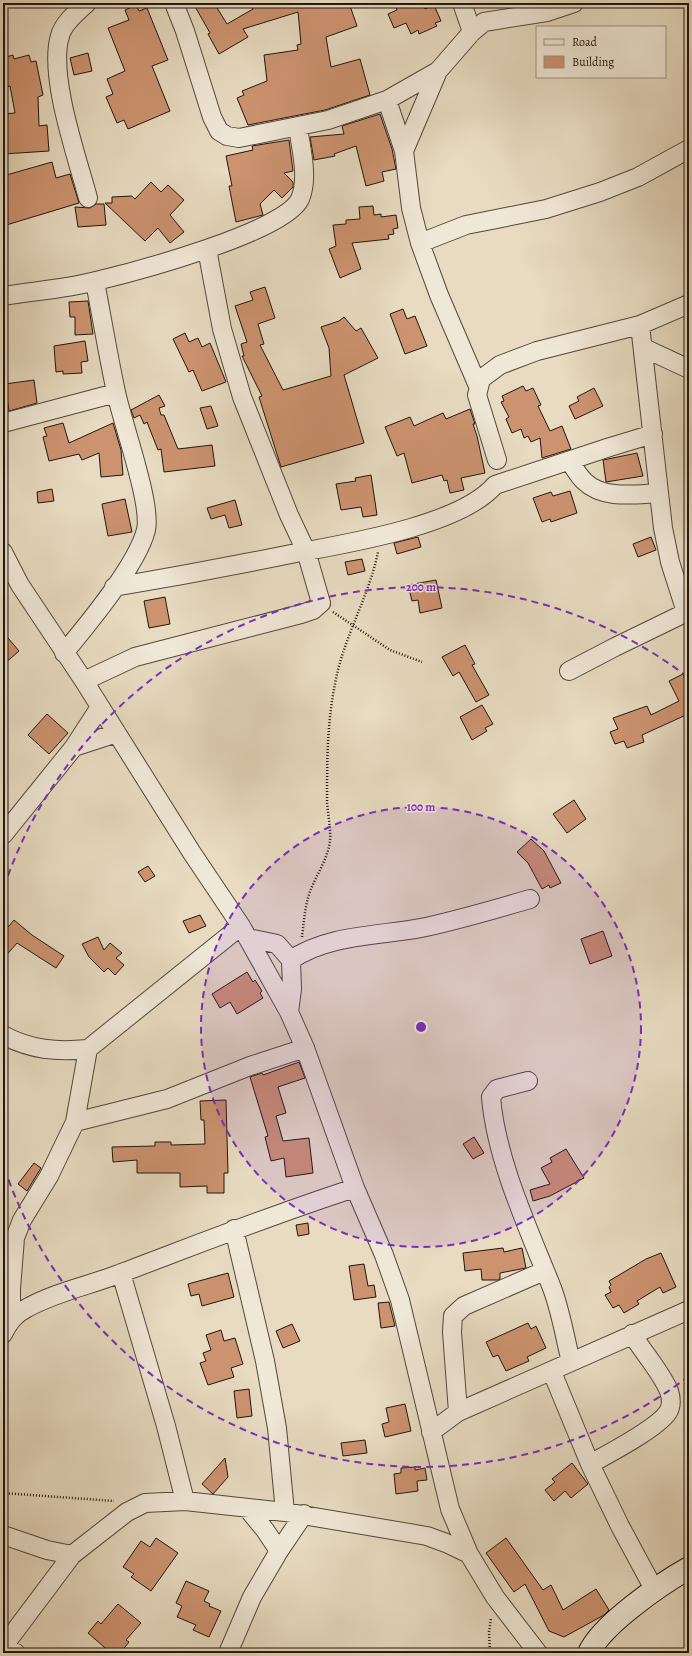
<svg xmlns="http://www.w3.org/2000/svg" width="692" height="1656" viewBox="0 0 692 1656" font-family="Alegreya,serif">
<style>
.building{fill:#cc9370;stroke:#1f160e}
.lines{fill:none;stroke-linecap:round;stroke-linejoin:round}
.street-casing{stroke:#51473b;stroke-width:20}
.secondary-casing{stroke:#1f160e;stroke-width:24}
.path{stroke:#1f160e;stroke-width:2.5;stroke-dasharray:1 2;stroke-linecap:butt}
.street{stroke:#f0e8d7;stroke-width:18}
.secondary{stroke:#f0e8d7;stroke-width:22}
.ring{fill:none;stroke:#7b2cbf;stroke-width:2;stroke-dasharray:7 5}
.centre{fill:#7b2cbf;stroke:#f0e8d7;stroke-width:2}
.ring-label{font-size:12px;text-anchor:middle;font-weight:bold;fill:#7b2cbf;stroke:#f0e8d7;stroke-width:3;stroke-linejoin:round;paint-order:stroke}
</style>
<rect width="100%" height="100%" fill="#e8dbc1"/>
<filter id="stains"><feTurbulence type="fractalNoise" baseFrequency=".005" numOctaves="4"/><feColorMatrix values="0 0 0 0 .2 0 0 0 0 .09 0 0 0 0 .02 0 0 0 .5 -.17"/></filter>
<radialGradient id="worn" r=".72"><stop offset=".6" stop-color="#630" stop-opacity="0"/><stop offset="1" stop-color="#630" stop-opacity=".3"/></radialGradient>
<path class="building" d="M193,3H214L227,24L253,9L251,3H349L357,26L326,37L331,67L360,59L370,95L325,110L248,125L237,98L244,95L242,91L267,81L264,55L298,50L297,45L301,44L298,12L243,29L248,37L219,54L208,34L210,33Z
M394,3H422L425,9L434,5L441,21L435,23L437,26L419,34L418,30L411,34L406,23L394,28L388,14L397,10Z
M136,5L139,11L147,8L168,60L152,66L170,111L128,129L124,120L117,123L106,97L113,94L107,79L125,71L108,28L129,20L125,10Z
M88,53L92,71L74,75L70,58Z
M13,55L14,59L29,55L31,62L36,61L43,95L38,97L39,126L47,125L49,151L3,154V114L15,113L10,86L3,88V58Z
M380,114L392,149L396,169L382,172L384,181L366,186L356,146L334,154L335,156L314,160L310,137L344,134L342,126Z
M289,140L293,171L284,173L293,182V187L282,198L274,190L260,204L263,215L236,222L229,186H232L226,156L253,150L252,146Z
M52,162L56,178L70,174L79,203L3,226V211L6,210L3,200V176Z
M151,182L161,192L168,185L184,200L170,215L184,232L170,243L158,228L145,241L105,203H112V197L132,196L135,199Z
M96,204H104L106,225L78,227L75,207L90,208Z
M373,206L374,215L381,214V217L396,215L398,228L393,229L394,234L388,235L389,239L352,243L361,269L340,278L329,249L336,246L333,225L346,224V220L360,219L359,207Z
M265,287L275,318L258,324L264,344L260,345L283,390L331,376L329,348L321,327L339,321L344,317L356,331L361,328L378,358L344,375L364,443L281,467L259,397L262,396L242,356H244L241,344L247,342L235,306L253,300L250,292Z
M88,301L93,334L75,335V317H70L69,302Z
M403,309L407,319L415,316L427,346L405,354L390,314Z
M185,333L189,342L198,338L202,347L210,343L226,382L202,391L193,370L189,372L173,339Z
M85,341L88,361L81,362L82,373L63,374V371L56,372L54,346Z
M34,380L37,403L9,411L5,384Z
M523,386L526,391L533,388L541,405L538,406L550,431L562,426L571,449L542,458L540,438L531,442L528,436L524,438L521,429L512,433L506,419L509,417L501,402L504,401L502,396Z
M594,388L603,406L575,419L569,406L579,401L577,397Z
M159,395L165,406L159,408L161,415H164L178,449L212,445L215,466L164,472L161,449L158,450L147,422L144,424L140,415L134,418L131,410Z
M211,406L218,426L207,429L200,408Z
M470,409L475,424H473L477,436L485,473L461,478L464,490L450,493L447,480L444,481L442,475L412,483L404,453L397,456L385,427L410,417L414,426L443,413L446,419Z
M63,423L69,443L113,423L121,450L123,475L101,477L99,453L82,460L79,454L49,461L43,437L47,436L44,428Z
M637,453L643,476L606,482L603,460Z
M371,475L377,515L363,517L361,507L341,510L336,484L356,481L355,478Z
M52,489L54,501L38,503L37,492Z
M570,491L577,513L551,522L550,519L542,522L533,498L551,492L553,496Z
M125,499L132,532L108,536L102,504Z
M235,500L242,525L229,528L225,515L211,519L207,508Z
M418,537L421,547L397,554L394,543Z
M651,537L656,550L638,557L633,544Z
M362,559L365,571L348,575L345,562Z
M436,580L442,608L420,613L418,600L412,601L408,585Z
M165,597L170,624L149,628L144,601Z
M3,632L19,651L3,665Z
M465,645L475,664L472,665L489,695L476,702L459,672L453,676L442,657Z
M683,674L689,685V722L686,715L642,735L644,742L627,748L624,741L615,744L610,732L618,729L613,718L647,706L651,715L679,701L669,681Z
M482,705L493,724L485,728L487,731L472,740L460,717Z
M47,714L68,733L49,754L28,735Z
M574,800L586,819L567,833L553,814Z
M531,839L544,851L561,883L550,888L549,885L542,889L528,863L517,852Z
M148,866L155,876L145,882L138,872Z
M200,915L206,926L189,933L183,921Z
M14,920L32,935L64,956L56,968L17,943L3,959V933Z
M603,931L612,956L590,964L581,939Z
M98,937L104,950L110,943L122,953L116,958L124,965L115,975L108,968L104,972L89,957L82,944Z
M247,972L253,982L255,980L262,991L260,993L263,998L237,1014L230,1002L220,1008L212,994Z
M299,1062L305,1078L278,1087L286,1113L276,1116L283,1141L309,1138L313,1173L286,1177L284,1158L271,1161L265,1137L268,1136L250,1077L262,1073L263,1075Z
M226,1100L228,1173H224V1193H207V1186L180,1187V1173H137V1160L113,1162L112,1147L155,1146V1142H171V1145L205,1144L204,1120H201L200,1101Z
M474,1137L484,1153L473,1159L463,1144Z
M566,1149L584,1178L550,1196L533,1201L530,1190L550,1184L541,1168L552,1162L550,1158Z
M34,1163L41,1168L27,1191L18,1184Z
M308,1223L309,1234L298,1236L296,1225Z
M503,1248L504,1252L522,1248L526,1268L500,1273V1279L498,1280H482L481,1269L465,1271L463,1253Z
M661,1253L676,1287L663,1293L660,1287L637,1301L639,1304L624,1313L619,1305L613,1308L605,1295L611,1292L609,1287L611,1285L609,1281L646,1259Z
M364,1264L368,1286L374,1285L376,1297L354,1300L349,1266Z
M228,1273L234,1297L202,1306L199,1294L191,1296L188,1284Z
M389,1302L395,1326L381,1328L378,1303Z
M528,1323L531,1329L536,1326L546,1348L527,1357L529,1361L506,1371L498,1355L493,1357L486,1342Z
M292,1324L300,1341L283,1348L276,1331Z
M221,1330L224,1341L235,1338L243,1364L231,1368L234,1377L208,1385L200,1363L206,1361L203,1353L211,1350L206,1335Z
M249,1389L252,1416L237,1418L234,1391Z
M405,1404L411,1431L385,1437L382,1424L389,1422L386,1408Z
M365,1440L367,1453L343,1456L341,1443Z
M225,1458L228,1477L213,1494L202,1484Z
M572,1463L588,1484L571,1498L565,1491L554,1501L545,1490L555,1482L552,1479Z
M415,1467V1470L425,1468L427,1480L417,1481L418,1491L396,1494L394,1474L401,1473V1468Z
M156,1538L178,1553L151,1591L131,1577L134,1574L123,1567L141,1541L150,1547Z
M506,1538L543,1590L551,1585L563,1610L596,1589L609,1610L604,1615L564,1637L549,1631L525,1584L514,1592L486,1553Z
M186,1581L209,1591L204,1601L210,1604L209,1606L221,1611L209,1637L193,1630L196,1625L177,1617L182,1606L176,1603Z
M118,1604L141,1623L126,1640L129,1642L120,1653H111L88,1633L98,1621L101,1624Z"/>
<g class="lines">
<defs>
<path id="street" d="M87,3C78,11 63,23 60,36C48,75 77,157 88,198
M174,3L185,31L212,117L219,131L227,136L239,138L328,120L387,100L438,71L472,32L484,22L547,12L574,3
M462,3L472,32
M387,100L404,151L411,208L420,243L439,295L478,386
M404,151L438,71
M420,243L466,225L546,209L600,192L638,177L689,149
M3,296C34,291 66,289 96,281C134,272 285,232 300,199C309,178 301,149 298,127
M640,325L663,528L670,562L686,612
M644,348L689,369
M3,423L116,393
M497,460L477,395L481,379L500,365L537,351L640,325L689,304
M569,461C574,467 578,475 584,481C603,500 636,494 659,493
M3,552L20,585L84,681L192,853L241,926L289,1012L305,1048L355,1188L384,1255L400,1300L450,1509L469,1554L495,1597L538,1653
M114,587C173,577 232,566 291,554C344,544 460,526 495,485L610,447L653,434
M64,653C88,624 137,565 146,530C152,504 122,422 116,392C108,355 102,318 95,282
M569,671L615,647L689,611
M84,681L135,657L301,614L313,610L321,603L306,551L289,515L242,397L222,329L207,249
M74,747L117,733
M3,835L74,747L100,707
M248,938L277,944L291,960L292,989L289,1012
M291,960C327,934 383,936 426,927C461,919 496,909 530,899
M3,1035C31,1050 56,1052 88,1049L241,926
M528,1081L497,1089L491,1097C496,1160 529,1230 552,1288C561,1312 565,1338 571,1362
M75,1122L167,1099L250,1066L305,1048
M234,1229L265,1361L277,1428L285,1512
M121,1273L166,1426L185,1501
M11,1319V1289L15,1238L22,1220L49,1176L75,1122L88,1049
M3,1334C9,1322 15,1314 27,1308C58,1291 92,1285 124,1272C201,1243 277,1213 355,1188
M552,1372L590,1464L620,1526L655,1591
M458,1412L452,1332L453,1316L464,1306L544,1271
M431,1432L458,1412L689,1310
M590,1464C608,1454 658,1428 668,1412C672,1406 671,1397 669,1391C661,1372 643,1352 632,1334
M247,1508L265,1530L279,1551
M3,1535L47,1550L72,1555
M16,1653L3,1647L72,1555L127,1512L145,1503L185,1501L285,1512L427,1536L446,1543L469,1554
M228,1653L252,1597L279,1551L304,1514"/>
<path id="secondary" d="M589,1653C601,1625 662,1583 689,1568"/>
</defs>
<use href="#street" class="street-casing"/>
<use href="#secondary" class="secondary-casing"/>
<path class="path" d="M333,612L390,650L422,662
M302,937C304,921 305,904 311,889C317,874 328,858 330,841C331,829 328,815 327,802C327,763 327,723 335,684C343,638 369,597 378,552
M3,1493L114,1501
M490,1653L489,1632L491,1618"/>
<use href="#street" class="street"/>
<use href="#secondary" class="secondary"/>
</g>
<circle cx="421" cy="1027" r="220" fill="#7b2cbf" fill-opacity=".12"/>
<g class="ring">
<circle cx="421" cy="1027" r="220"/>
<path d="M689 1376A440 440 0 0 1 4 1167M4 887A440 440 0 0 1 689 678"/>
</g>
<circle cx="421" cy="1027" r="6" class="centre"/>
<g class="ring-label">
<text x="421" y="591">200 m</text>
<text x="421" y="811">100 m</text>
</g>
<rect width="692" height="1656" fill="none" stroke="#e8dbc1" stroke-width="16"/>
<rect x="4" y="4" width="684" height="1648" fill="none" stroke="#1f160e" stroke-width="2"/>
<rect x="8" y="8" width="676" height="1640" fill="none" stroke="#1f160e"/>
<rect x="536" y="26" width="130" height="52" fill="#f0e8d7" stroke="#9c9487"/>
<rect x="544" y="39" width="20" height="6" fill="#f0e8d7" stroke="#9c9487"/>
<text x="572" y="46" font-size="12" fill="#1f160e">Road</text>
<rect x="544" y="56" width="20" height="12" fill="#cc9370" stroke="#9c9487"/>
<text x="572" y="66" font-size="12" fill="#1f160e">Building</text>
<rect width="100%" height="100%" filter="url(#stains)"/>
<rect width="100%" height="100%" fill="url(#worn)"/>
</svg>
